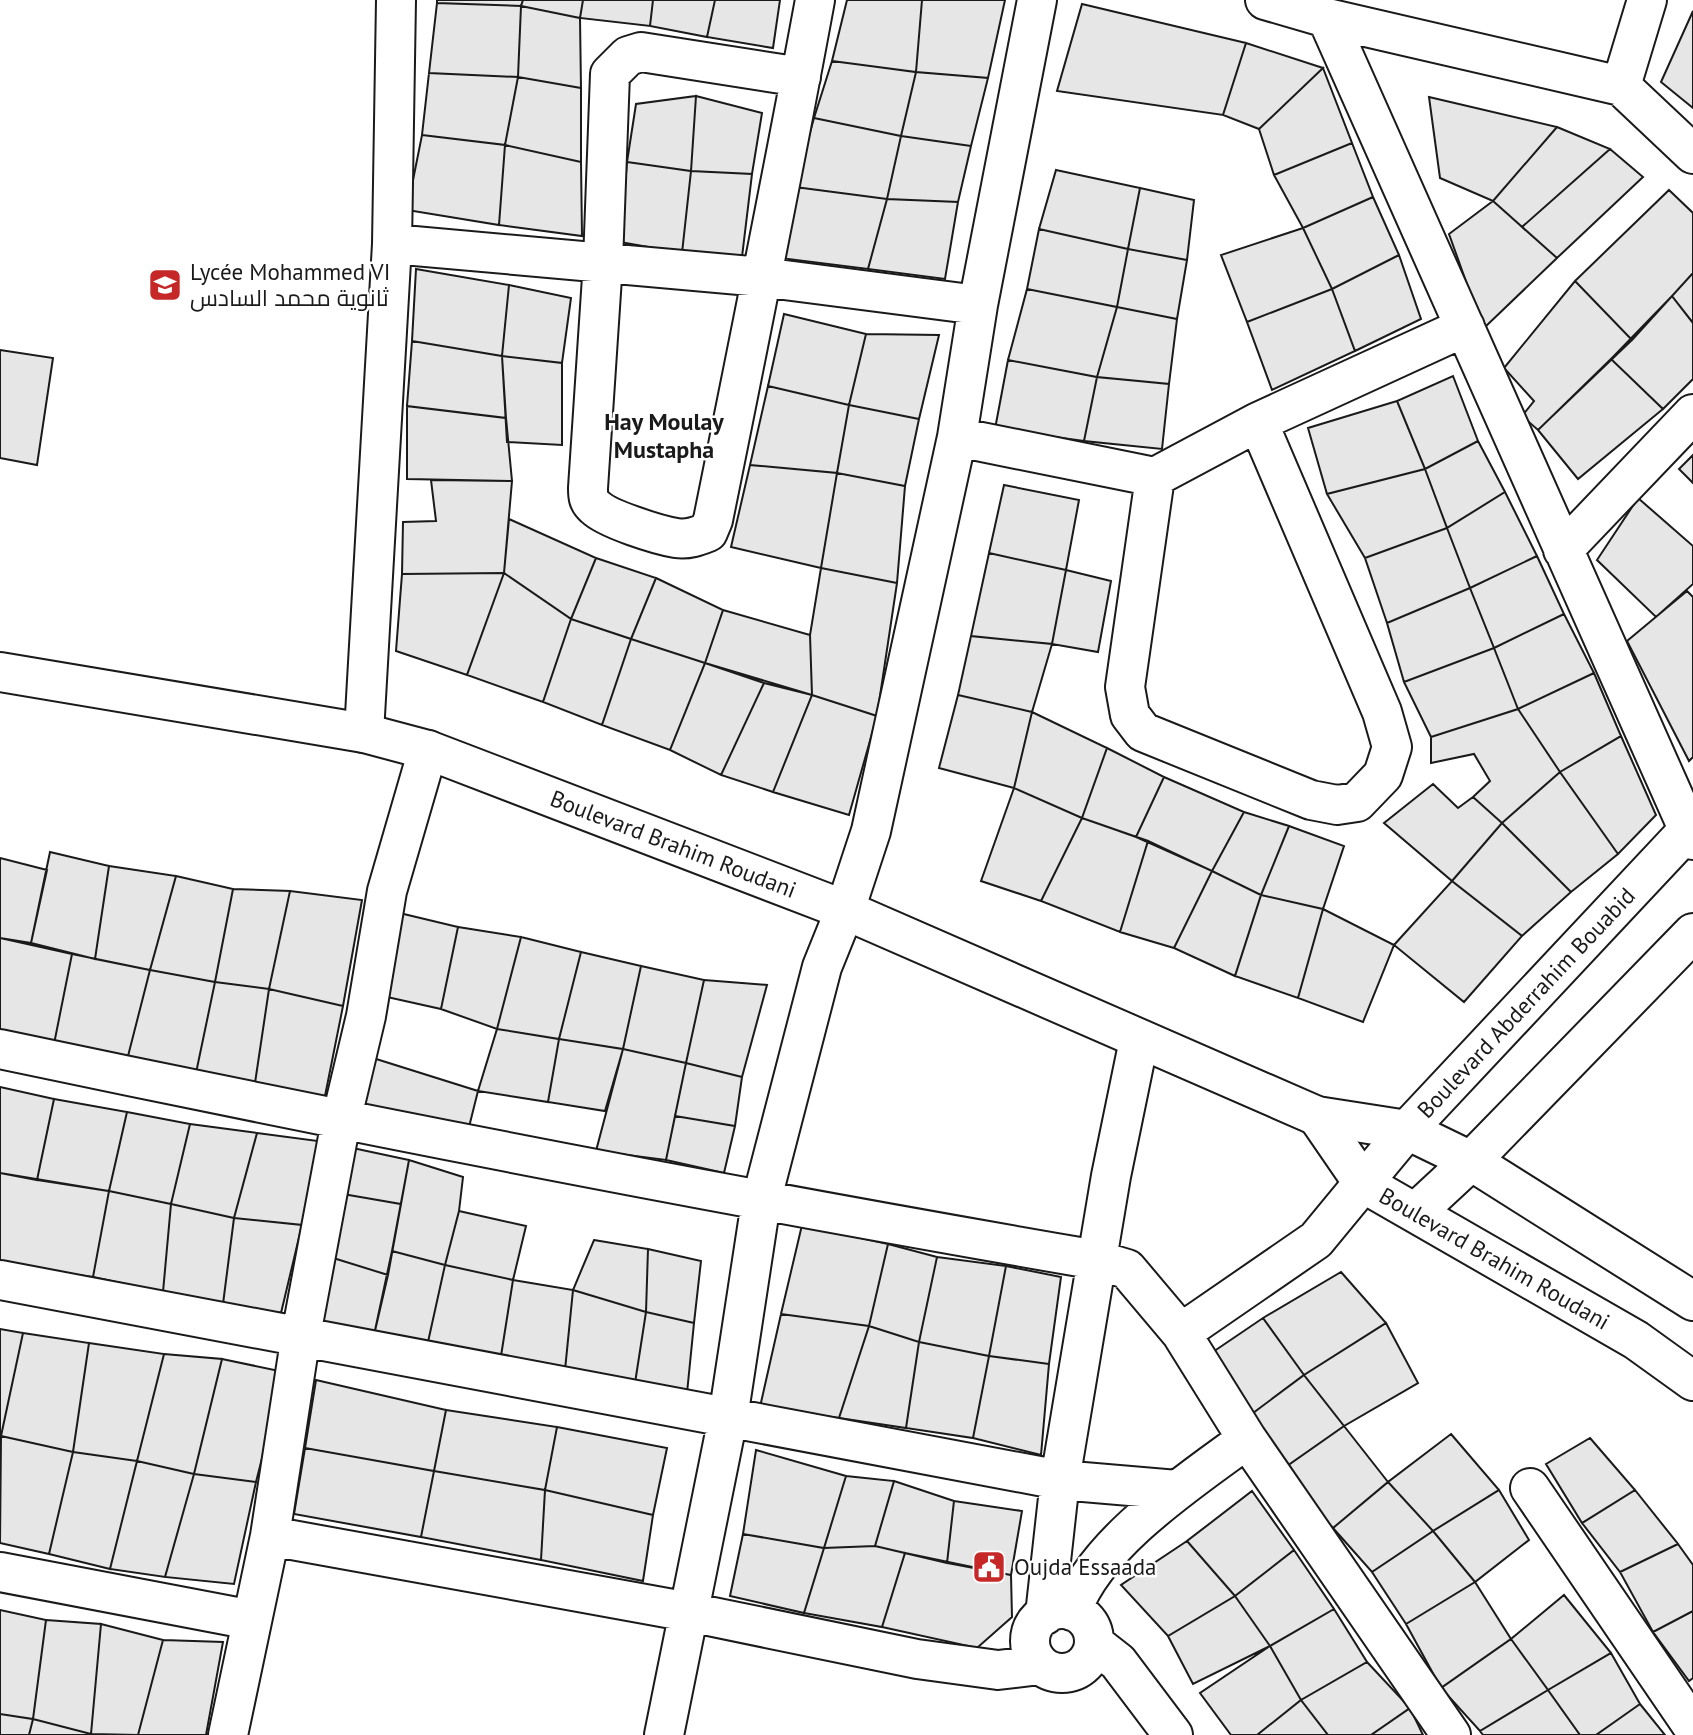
<svg xmlns="http://www.w3.org/2000/svg" width="1693" height="1735" viewBox="0 0 1693 1735" font-family="'PT Sans',Cairo,sans-serif">
<style>
.building{fill:#e6e6e6;stroke:#1a1a1a;stroke-width:2}
.lines{fill:none;stroke-linecap:round;stroke-linejoin:round}
.street-casing{stroke:#1a1a1a;stroke-width:42}
.secondary-casing{stroke:#1a1a1a;stroke-width:42}
.street{stroke:#fff;stroke-width:38}
.secondary{stroke:#fff;stroke-width:38}
.labels{text-anchor:middle;stroke-width:5;stroke-linejoin:round;paint-order:stroke}
.poi-label{font-size:23px;fill:#1a1a1a;stroke:#fff;text-anchor:start}
.street-label{font-size:23px;fill:#1a1a1a;stroke:#fff}
.neighbourhood-label{font-size:24px;font-weight:bold;fill:#1a1a1a;stroke:#fff}
</style>
<rect width="100%" height="100%" fill="#fff"/>
<path class="building" d="M437,0H523L521,6L437,3Z
M523,0H583L580,18L521,6Z
M583,0H653L650,26L580,18Z
M653,0H715L707,37L650,26Z
M715,0H780L773,48L707,37Z
M847,0H922L916,72L832,61Z
M922,0H1005L988,78L916,72Z
M437,3L521,6L518,77L429,73Z
M1082,4L1246,43L1223,115L1057,91Z
M521,6L580,18L581,88L518,77Z
M1693,11V108L1661,82Z
M1246,43L1323,68L1259,129L1223,115Z
M832,61L916,72L901,136L814,118Z
M1323,68L1352,143L1274,175L1259,129Z
M916,72L988,78L971,146L901,136Z
M429,73L518,77L505,145L422,135Z
M518,77L581,88V162L505,145Z
M696,96L691,171L627,162L636,104Z
M696,96L762,113L752,174L691,171Z
M1429,97L1557,127L1493,201L1440,178Z
M814,118L901,136L887,199L795,187Z
M1557,127L1610,149L1522,227L1493,201Z
M422,135L505,145L499,225L407,210Z
M901,136L971,146L958,202L887,199Z
M1352,143L1373,197L1303,228L1274,175Z
M505,145L581,162L582,236L499,225Z
M1610,149L1643,177L1557,258L1522,227Z
M627,162L691,171L682,253L620,242Z
M1056,170L1140,188L1128,249L1039,229Z
M691,171L752,174L742,257L682,253Z
M795,187L887,199L868,269L780,258Z
M1140,188L1194,200L1187,260L1128,249Z
M1669,190L1693,213V273L1632,340L1575,281Z
M1373,197L1399,255L1332,289L1303,228Z
M887,199L958,202L945,279L868,269Z
M1493,201L1557,258L1483,329L1449,234Z
M1303,228L1332,289L1247,322L1221,255Z
M1039,229L1128,249L1117,307L1027,289Z
M1128,249L1187,260L1177,319L1117,307Z
M1399,255L1421,319L1355,351L1332,289Z
M416,269L509,285L502,356L412,341Z
M1693,273V323L1672,296Z
M1575,281L1632,340L1538,430L1522,416L1534,401L1504,368Z
M509,285L571,298L562,363L502,356Z
M1027,289L1117,307L1097,377L1008,360Z
M1332,289L1355,351L1272,390L1247,322Z
M1672,296L1693,323V379L1663,409L1611,359Z
M1117,307L1177,319L1169,384L1097,377Z
M784,314L866,334L849,405L768,386Z
M866,334L939,335L919,419L849,405Z
M412,341L502,356L506,418L407,406Z
M0,350L53,358L37,465L0,458Z
M502,356L562,363V445L507,442Z
M1611,359L1663,409L1578,479L1538,430Z
M1008,360L1097,377L1084,441L995,429Z
M1453,376L1478,441L1425,469L1397,401Z
M1097,377L1169,384L1162,449L1084,441Z
M768,386L849,405L837,473L750,465Z
M1397,401L1425,469L1327,494L1308,428Z
M849,405L919,419L905,486L837,473Z
M407,406L506,418L512,481L407,479Z
M1478,441L1505,492L1447,528L1425,469Z
M1693,455V483L1679,469Z
M750,465L837,473L821,568L731,547Z
M1425,469L1447,528L1365,558L1327,494Z
M837,473L905,486L897,583L821,568Z
M431,480L512,481L504,573L402,574L403,522L436,521Z
M1004,485L1079,500L1066,570L989,553Z
M1505,492L1537,556L1470,588L1447,528Z
M1638,498L1693,546V584L1656,617L1597,560Z
M509,519L596,558L571,619L504,573Z
M1447,528L1470,588L1387,623L1365,558Z
M989,553L1066,570L1052,644L971,636Z
M1537,556L1564,614L1494,648L1470,588Z
M596,558L656,578L631,639L571,619Z
M821,568L897,583L877,716L812,695L810,635Z
M1066,570L1111,581L1098,652L1052,644Z
M504,573L571,619L543,702L467,675Z
M504,573L467,675L396,651L402,574Z
M656,578L723,610L705,663L631,639Z
M1470,588L1494,648L1404,682L1387,623Z
M1687,591L1693,597V757L1689,761L1627,641Z
M723,610L810,635L812,695L705,663Z
M1564,614L1594,673L1518,709L1494,648Z
M571,619L631,639L602,725L543,702Z
M971,636L1052,644L1032,712L958,695Z
M631,639L705,663L670,750L602,725Z
M1494,648L1518,709L1431,737L1404,682Z
M705,663L764,683L721,775L670,750Z
M1594,673L1621,736L1560,772L1518,709Z
M764,683L812,695L773,792L721,775Z
M812,695L877,716L849,815L773,792Z
M958,695L1032,712L1014,788L939,768Z
M1518,709L1560,772L1502,823L1473,797L1490,781L1474,754L1431,763V737Z
M1032,712L1107,748L1082,818L1014,788Z
M1621,736L1656,815L1618,854L1560,772Z
M1107,748L1164,777L1136,837L1082,818Z
M1560,772L1618,854L1571,892L1502,823Z
M1164,777L1244,812L1212,871L1136,837Z
M1433,784L1458,808L1473,797L1502,823L1452,881L1384,823Z
M1014,788L1082,818L1041,901L981,881Z
M1244,812L1289,826L1261,895L1212,871Z
M1082,818L1148,841L1120,932L1041,901Z
M1502,823L1571,892L1522,936L1452,881Z
M1289,826L1344,846L1323,909L1261,895Z
M1148,841L1212,871L1174,948L1120,932Z
M50,852L109,866L95,959L31,943Z
M0,858L47,870L31,943L0,938Z
M109,866L176,876L150,970L95,959Z
M1212,871L1261,895L1235,976L1174,948Z
M176,876L233,889L215,982L150,970Z
M1452,881L1522,936L1464,1002L1394,945Z
M233,889L290,891L269,989L215,982Z
M290,891L362,900L343,1006L269,989Z
M1261,895L1323,909L1298,998L1235,976Z
M1323,909L1394,945L1363,1022L1298,998Z
M387,910L458,927L441,1009L378,995Z
M458,927L521,937L497,1029L441,1009Z
M521,937L581,952L559,1039L497,1029Z
M0,938L72,954L53,1049L0,1039Z
M581,952L641,966L623,1049L559,1039Z
M72,954L150,970L127,1060L53,1049Z
M641,966L704,980L686,1063L623,1049Z
M150,970L215,982L196,1073L127,1060Z
M704,980L767,985L742,1077L686,1063Z
M215,982L269,989L255,1083L196,1073Z
M269,989L343,1006L324,1101L255,1083Z
M497,1029L559,1039L548,1102L478,1091Z
M559,1039L623,1049L605,1111L548,1102Z
M623,1049L686,1063L666,1160L596,1151Z
M373,1058L478,1091L469,1127L364,1107Z
M686,1063L742,1077L735,1126L675,1116Z
M0,1087L54,1099L37,1180L0,1173Z
M54,1099L127,1112L109,1191L37,1180Z
M127,1112L190,1124L171,1204L109,1191Z
M675,1116L735,1126L724,1173L666,1160Z
M190,1124L257,1133L234,1218L171,1204Z
M257,1133L318,1141L302,1225L234,1218Z
M348,1147L409,1160L401,1204L337,1193Z
M409,1160L463,1177L459,1211L445,1265L392,1251Z
M0,1173L109,1191L93,1277L0,1265Z
M109,1191L171,1204L163,1292L93,1277Z
M337,1193L401,1204L388,1275L330,1257Z
M171,1204L234,1218L223,1304L163,1292Z
M459,1211L526,1226L513,1280L445,1265Z
M234,1218L302,1225L281,1313L223,1304Z
M802,1225L888,1244L869,1326L781,1314Z
M594,1240L648,1249L646,1312L573,1290Z
M888,1244L937,1257L919,1342L869,1326Z
M648,1249L701,1261L694,1323L646,1312Z
M392,1251L445,1265L428,1342L374,1335Z
M330,1257L388,1275L374,1335L315,1326Z
M937,1257L1006,1266L989,1356L919,1342Z
M445,1265L513,1280L501,1356L428,1342Z
M1006,1266L1061,1277L1049,1364L989,1356Z
M1341,1272L1386,1323L1304,1375L1263,1318Z
M513,1280L573,1290L565,1370L501,1356Z
M573,1290L646,1312L635,1383L565,1370Z
M646,1312L694,1323L687,1393L635,1383Z
M781,1314L869,1326L839,1418L760,1407Z
M1263,1318L1304,1375L1241,1422L1204,1358Z
M1386,1323L1418,1383L1344,1426L1304,1375Z
M869,1326L919,1342L906,1428L839,1418Z
M0,1329L23,1333L1,1436H0Z
M23,1333L89,1343L73,1452L1,1436Z
M919,1342L989,1356L973,1438L906,1428Z
M89,1343L164,1354L137,1461L73,1452Z
M164,1354L222,1359L194,1474L137,1461Z
M989,1356L1049,1364L1041,1455L973,1438Z
M222,1359L284,1372L256,1482L194,1474Z
M1304,1375L1344,1426L1280,1471L1241,1422Z
M316,1380L446,1410L434,1471L305,1448Z
M446,1410L557,1427L545,1490L434,1471Z
M1344,1426L1388,1482L1333,1528L1280,1471Z
M557,1427L667,1448L653,1515L545,1490Z
M1451,1434L1499,1490L1433,1531L1388,1482Z
M1,1436L73,1452L49,1554L0,1543Z
M1590,1438L1635,1490L1582,1523L1546,1464Z
M305,1448L434,1471L421,1537L294,1514Z
M756,1450L846,1476L824,1548L743,1534Z
M73,1452L137,1461L110,1569L49,1554Z
M137,1461L194,1474L165,1577L110,1569Z
M434,1471L545,1490L541,1560L421,1537Z
M194,1474L256,1482L234,1584L165,1577Z
M846,1476L894,1481L875,1546L824,1548Z
M894,1481L954,1501L947,1563L875,1546Z
M1388,1482L1433,1531L1372,1572L1333,1528Z
M545,1490L653,1515L643,1581L541,1560Z
M1499,1490L1529,1540L1475,1582L1433,1531Z
M1635,1490L1678,1544L1620,1572L1582,1523Z
M1252,1491L1294,1550L1235,1596L1187,1541Z
M954,1501L1022,1511L1011,1575L947,1563Z
M1433,1531L1475,1582L1406,1624L1372,1572Z
M743,1534L824,1548L804,1613L730,1596Z
M1187,1541L1235,1596L1168,1636L1121,1585Z
M1678,1544L1693,1565V1611L1653,1632L1620,1572Z
M875,1546L905,1553L882,1627L804,1613L824,1548Z
M1294,1550L1334,1609L1270,1646L1235,1596Z
M905,1553L1011,1575L1012,1617L977,1648L882,1627Z
M1475,1582L1511,1639L1441,1688L1406,1624Z
M1564,1595L1611,1653L1548,1690L1511,1639Z
M1235,1596L1270,1646L1193,1684L1168,1636Z
M1334,1609L1367,1662L1301,1700L1270,1646Z
M0,1610L46,1620L33,1719L0,1714Z
M1693,1611V1678L1689,1681L1653,1632Z
M46,1620L101,1624L91,1734L33,1719Z
M101,1624L163,1640L138,1735L91,1734Z
M1511,1639L1548,1690L1480,1731L1441,1688Z
M163,1640L223,1642L206,1735H138Z
M1270,1646L1301,1700L1257,1735H1231L1200,1693Z
M1611,1653L1640,1704L1596,1735H1580L1548,1690Z
M1367,1662L1410,1708L1371,1735H1328L1301,1700Z
M1548,1690L1580,1735H1483L1480,1731Z
M1301,1700L1328,1735H1257Z
M1640,1704L1665,1735H1596Z
M1410,1708L1423,1735H1371Z
M0,1714L33,1719L29,1735H0Z
M33,1719L91,1734V1735H29Z"/>
<g class="lines">
<defs>
<path id="street" d="M1265,0L1327,18L1621,86L1693,154
M1327,18L1693,840
M801,77L641,52L628,56L610,74L603,262L588,488C588,496 588,501 595,507C607,519 658,535 676,538C688,540 698,536 708,532L713,520C748,347 783,174 815,0
M1621,86L1647,0
M392,244L762,277L978,305
M957,437L1155,477L1258,422L1465,327
M1155,477L1125,687L1130,715L1143,732L1311,800L1337,805L1357,802L1383,775L1392,747L1382,712L1258,422
M1563,550L1693,414
M364,733L392,244L396,0
M0,1049C365,1126 730,1197 1097,1260L1127,1269L1181,1333L1247,1439L1451,1735
M0,1280L1060,1480L1177,1490
M1181,1333L1316,1240L1363,1183
M1530,1488L1693,1727
M270,1536L689,1612L917,1659L998,1670L1040,1665
M0,1572L252,1620
M1030 1641a32 32 0 1 1 64 0a32 32 0 1 1-64 0Z
M1072,1611C1095,1543 1190,1481 1247,1439
M1045,1615L1060,1480L1111,1176L1139,1040
M1095,1644L1118,1662L1173,1735
M228,1735L270,1536L301,1335L341,1121L366,1016L387,891L428,750
M664,1735L728,1418L761,1202L822,967L845,910L871,831L957,437L978,305L1037,0"/>
<g id="secondary">
<path id="s1" d="M0,672L364,733L428,750L845,910L1317,1116L1407,1130L1471,1161L1693,1301"/>
<path id="s2" d="M1317,1116L1363,1183L1636,1340L1693,1381"/>
<path id="s3" d="M1363,1183L1407,1130L1693,825"/>
<path d="M1416,1212L1471,1161L1693,933"/>
</g>
</defs>
<use href="#street" class="street-casing"/>
<use href="#secondary" class="secondary-casing"/>
<use href="#street" class="street"/>
<use href="#secondary" class="secondary"/>
</g>
<defs>
<symbol id="school-square" viewBox="-11 -11 22 22"><rect x="-9" y="-9" width="18" height="18" rx="4" fill="#c62828" stroke="#fff"/><path d="M0-5L7-2L0 1L-7-2ZM-4 1L0 2.5L4 1V4Q0 6-4 4Z" fill="#fff"/></symbol>
<symbol id="civic-square" viewBox="-11 -11 22 22"><rect x="-9" y="-9" width="18" height="18" rx="4" fill="#c62828" stroke="#fff"/><path d="M-.6-6.5H3V-4.5H.6V-3L4-1V1h2V6H-6V1h2V-1L-.6-3ZM-1.2 2.5V6h2.4V2.5Z" fill="#fff"/></symbol>
</defs>
<g fill-rule="evenodd">
<use href="#school-square" x="146" y="266" width="38" height="38"/>
<use href="#civic-square" x="970" y="1548" width="38" height="38"/>
</g>
<g class="labels">
<g class="poi-label">
<text x="190" y="280">Lycée Mohammed VI<tspan x="190" dy="26">ثانوية محمد السادس</tspan></text>
<text x="1014" y="1575">Oujda Essaada</text>
</g>
<g class="street-label">
<text dy="8" stroke="none"><textPath href="#s1" startOffset="698">Boulevard Brahim Roudani</textPath></text>
<text dy="8" stroke="none"><textPath href="#s3" startOffset="243">Boulevard Abderrahim Bouabid</textPath></text>
<text dy="8" stroke="none"><textPath href="#s2" startOffset="233">Boulevard Brahim Roudani</textPath></text>
</g>
<g class="neighbourhood-label">
<text x="664" y="430">Hay Moulay<tspan x="664" dy="28">Mustapha</tspan></text>
</g>
</g>
</svg>
